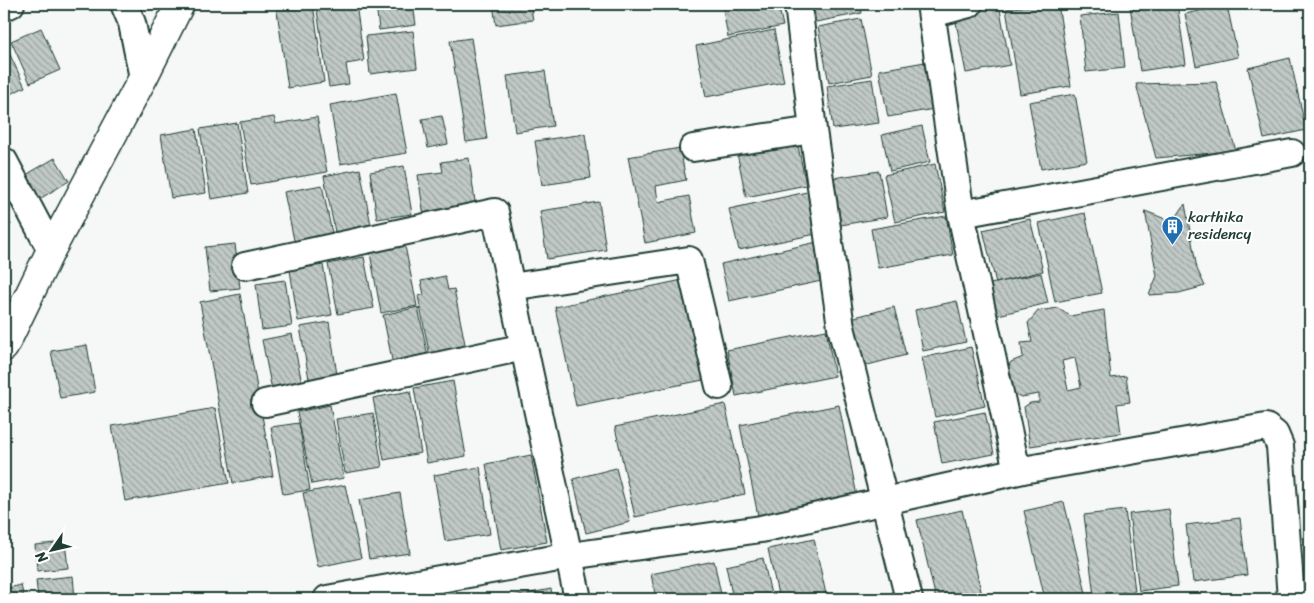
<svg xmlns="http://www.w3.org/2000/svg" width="1314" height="603" viewBox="0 0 1314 603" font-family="Sriracha,sans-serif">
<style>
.building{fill:url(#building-back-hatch);stroke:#1f3d34;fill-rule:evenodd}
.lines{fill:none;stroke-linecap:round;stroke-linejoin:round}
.street-casing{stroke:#1f3d34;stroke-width:30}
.secondary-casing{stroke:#1f3d34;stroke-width:31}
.street{stroke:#fff;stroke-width:26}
.secondary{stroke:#fff;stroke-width:28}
.labels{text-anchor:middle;stroke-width:4;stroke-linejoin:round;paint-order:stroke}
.poi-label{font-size:15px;fill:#1f3d34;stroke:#fff;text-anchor:start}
</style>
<defs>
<pattern id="building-back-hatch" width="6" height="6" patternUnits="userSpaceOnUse" patternTransform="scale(1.25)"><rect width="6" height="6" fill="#c0c9c6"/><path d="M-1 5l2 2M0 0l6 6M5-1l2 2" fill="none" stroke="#9ba4a2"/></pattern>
</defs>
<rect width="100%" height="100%" fill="#f6f7f7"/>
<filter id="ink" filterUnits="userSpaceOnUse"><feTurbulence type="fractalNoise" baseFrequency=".02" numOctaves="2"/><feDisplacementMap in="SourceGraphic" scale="10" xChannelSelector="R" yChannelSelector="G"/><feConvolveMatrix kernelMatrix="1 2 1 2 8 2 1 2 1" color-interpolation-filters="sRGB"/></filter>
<g filter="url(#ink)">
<path class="building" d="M276,4H313L324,82L288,88Z
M316,4H356L364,61L346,64L349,84L329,87Z
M376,4H413L416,25L379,30Z
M493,4H530L533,20L496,25Z
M722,4H778L783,26L728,37Z
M813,4H860L862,13L816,22Z
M999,4L1010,65L966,73L954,12Z
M1042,4H1058L1071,86L1020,94L1006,9Z
M1147,4H1177L1186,64L1140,71L1130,6Z
M1227,5L1238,57L1196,66L1185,14Z
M1119,12L1125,68L1086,72L1080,16Z
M861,19L872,75L829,83L818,27Z
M41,28L60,70L30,83L11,41Z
M774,30L784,82L706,97L696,46Z
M413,31L417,68L370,74L366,36Z
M471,38L487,139L466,142L450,41Z
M5,44L25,87L4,97V45Z
M1290,58L1306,130L1264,139L1248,68Z
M925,62L934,109L888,117L879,70Z
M545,71L553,126L515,132L507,76Z
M872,79L879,123L833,129L827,86Z
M1216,82L1236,151L1156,158L1136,84Z
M396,93L407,153L340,164L330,105Z
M1075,94L1087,161L1041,169L1029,102Z
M442,116L448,144L428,148L422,119Z
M274,117L276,124L317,117L327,172L251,185L240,122Z
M237,123L248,193L211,199L200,129Z
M922,126L930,162L890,171L882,135Z
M196,129L206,193L171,198L161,135Z
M585,134L591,178L542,185L535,141Z
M797,141L806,185L746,197L737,153Z
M680,148L686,180L656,186L658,202L689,196L696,233L645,243L628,157Z
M55,158L69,181L38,200L24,176Z
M469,158L476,209L424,216L418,175L443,172L441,162Z
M935,164L945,212L895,222L884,175Z
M404,166L412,214L377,219L370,172Z
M360,169L373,235L337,242L324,176Z
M879,171L887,217L841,225L833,178Z
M322,185L333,238L295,245L284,192Z
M807,192L816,234L739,250L729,209Z
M599,202L606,250L547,259L540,211Z
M1185,204L1197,269L1205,286L1179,293L1149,295L1157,276L1145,211L1173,222Z
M4,210L11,225L4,228Z
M1085,213L1102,293L1055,302L1039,223Z
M946,216L953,255L878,268L871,229Z
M1030,219L1043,271L996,283L983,230Z
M817,242L826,280L729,301L721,264Z
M235,244L240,288L210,291L205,247Z
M405,246L417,306L381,313L370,253Z
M364,257L374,308L338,314L328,264Z
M323,265L332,315L298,321L290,270Z
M1041,273L1048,303L994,316L986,285Z
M445,276L448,290L454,289L466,349L430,357L418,296L424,295L421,281Z
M687,279L708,379L576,406L555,307Z
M285,280L292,326L262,330L256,284Z
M240,294L273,476L233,483L200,302Z
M957,301L966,342L923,351L915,310Z
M418,307L428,357L393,365L383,315Z
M894,307L906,355L864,366L851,318Z
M1058,308L1070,316L1104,310L1111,378L1126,376L1130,402L1117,404L1121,433L1030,446L1024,407L1030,403L1039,402V394L1021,397L1011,392L1007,369L1011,362L1023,357L1021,343L1032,342L1028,323L1038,311ZM1075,358L1081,387L1068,390L1062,361Z
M329,322L337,375L309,379L300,327Z
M826,330L835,376L736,396L727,350Z
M292,334L303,388L273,395L262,340Z
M87,345L95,392L60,398L51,351Z
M971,347L985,406L935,417L922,358Z
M453,381L466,456L427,463L414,388Z
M410,391L421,453L384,460L373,398Z
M725,404L745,494L635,517L615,427Z
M330,405L344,478L312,484L297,412Z
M839,405L857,496L758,516L740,425Z
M215,408L229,483L125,501L112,426Z
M985,412L994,454L942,464L934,422Z
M373,413L382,467L345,473L336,419Z
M299,423L310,490L283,494L271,427Z
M531,455L547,542L501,550L486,464Z
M480,467L490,534L445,541L434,475Z
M616,468L630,522L586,533L573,479Z
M345,485L361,558L318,567L303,493Z
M400,493L410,553L369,559L359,500Z
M1064,502L1086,593L1057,599H1045L1024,511Z
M1169,509L1178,586L1139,591L1129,514Z
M962,510L983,599H936L917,520Z
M1125,510L1135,591L1094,596L1084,515Z
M1240,518L1247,575L1193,582L1186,525Z
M814,539L827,599H779L768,549Z
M65,542L68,568L37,571L35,545Z
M763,558L772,599H733L726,566Z
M714,561L722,599H656L651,574Z
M73,576L75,599H38L36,580Z
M21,585L24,599H4V589Z
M551,589L553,599H515V596Z"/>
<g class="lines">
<defs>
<path id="street" d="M124,4L132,23L143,78
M798,4L813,130L841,327L909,599
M930,4L961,214L1017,471
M4,7L11,4
M932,14L969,4
M693,148L813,130
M4,161L51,250
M961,214L1292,153
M245,266L495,212L578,599
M511,287L689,260L719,386
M265,403L524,347
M327,599L570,556L761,529L1023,470L1266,427L1275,434L1280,446L1291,599"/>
<path id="secondary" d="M4,347L51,250L143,78L180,4"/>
</defs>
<use href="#street" class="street-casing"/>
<use href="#secondary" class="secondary-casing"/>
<use href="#street" class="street"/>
<use href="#secondary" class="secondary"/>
</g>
</g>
<defs>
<symbol id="building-pin" viewBox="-11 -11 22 30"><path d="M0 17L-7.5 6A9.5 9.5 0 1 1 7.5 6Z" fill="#1f6fb2" stroke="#fff"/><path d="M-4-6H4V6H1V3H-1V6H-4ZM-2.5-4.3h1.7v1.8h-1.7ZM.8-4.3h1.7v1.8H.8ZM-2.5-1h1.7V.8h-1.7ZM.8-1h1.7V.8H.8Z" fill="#fff"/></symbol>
</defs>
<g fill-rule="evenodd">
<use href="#building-pin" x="1160" y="214" width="25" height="34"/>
</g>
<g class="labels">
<g class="poi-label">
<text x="1188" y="222">karthika<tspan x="1188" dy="17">residency</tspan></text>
</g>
</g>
<rect width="1314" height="603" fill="none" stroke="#fff" stroke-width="20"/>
<rect x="10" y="10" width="1294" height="583" fill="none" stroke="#1f3d34" stroke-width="2" filter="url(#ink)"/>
<g transform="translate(52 550) rotate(236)" stroke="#ffffff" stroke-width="4" paint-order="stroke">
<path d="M0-4L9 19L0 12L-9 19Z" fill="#1f3d34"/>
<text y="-8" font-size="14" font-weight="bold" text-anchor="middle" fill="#1f3d34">N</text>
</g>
</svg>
